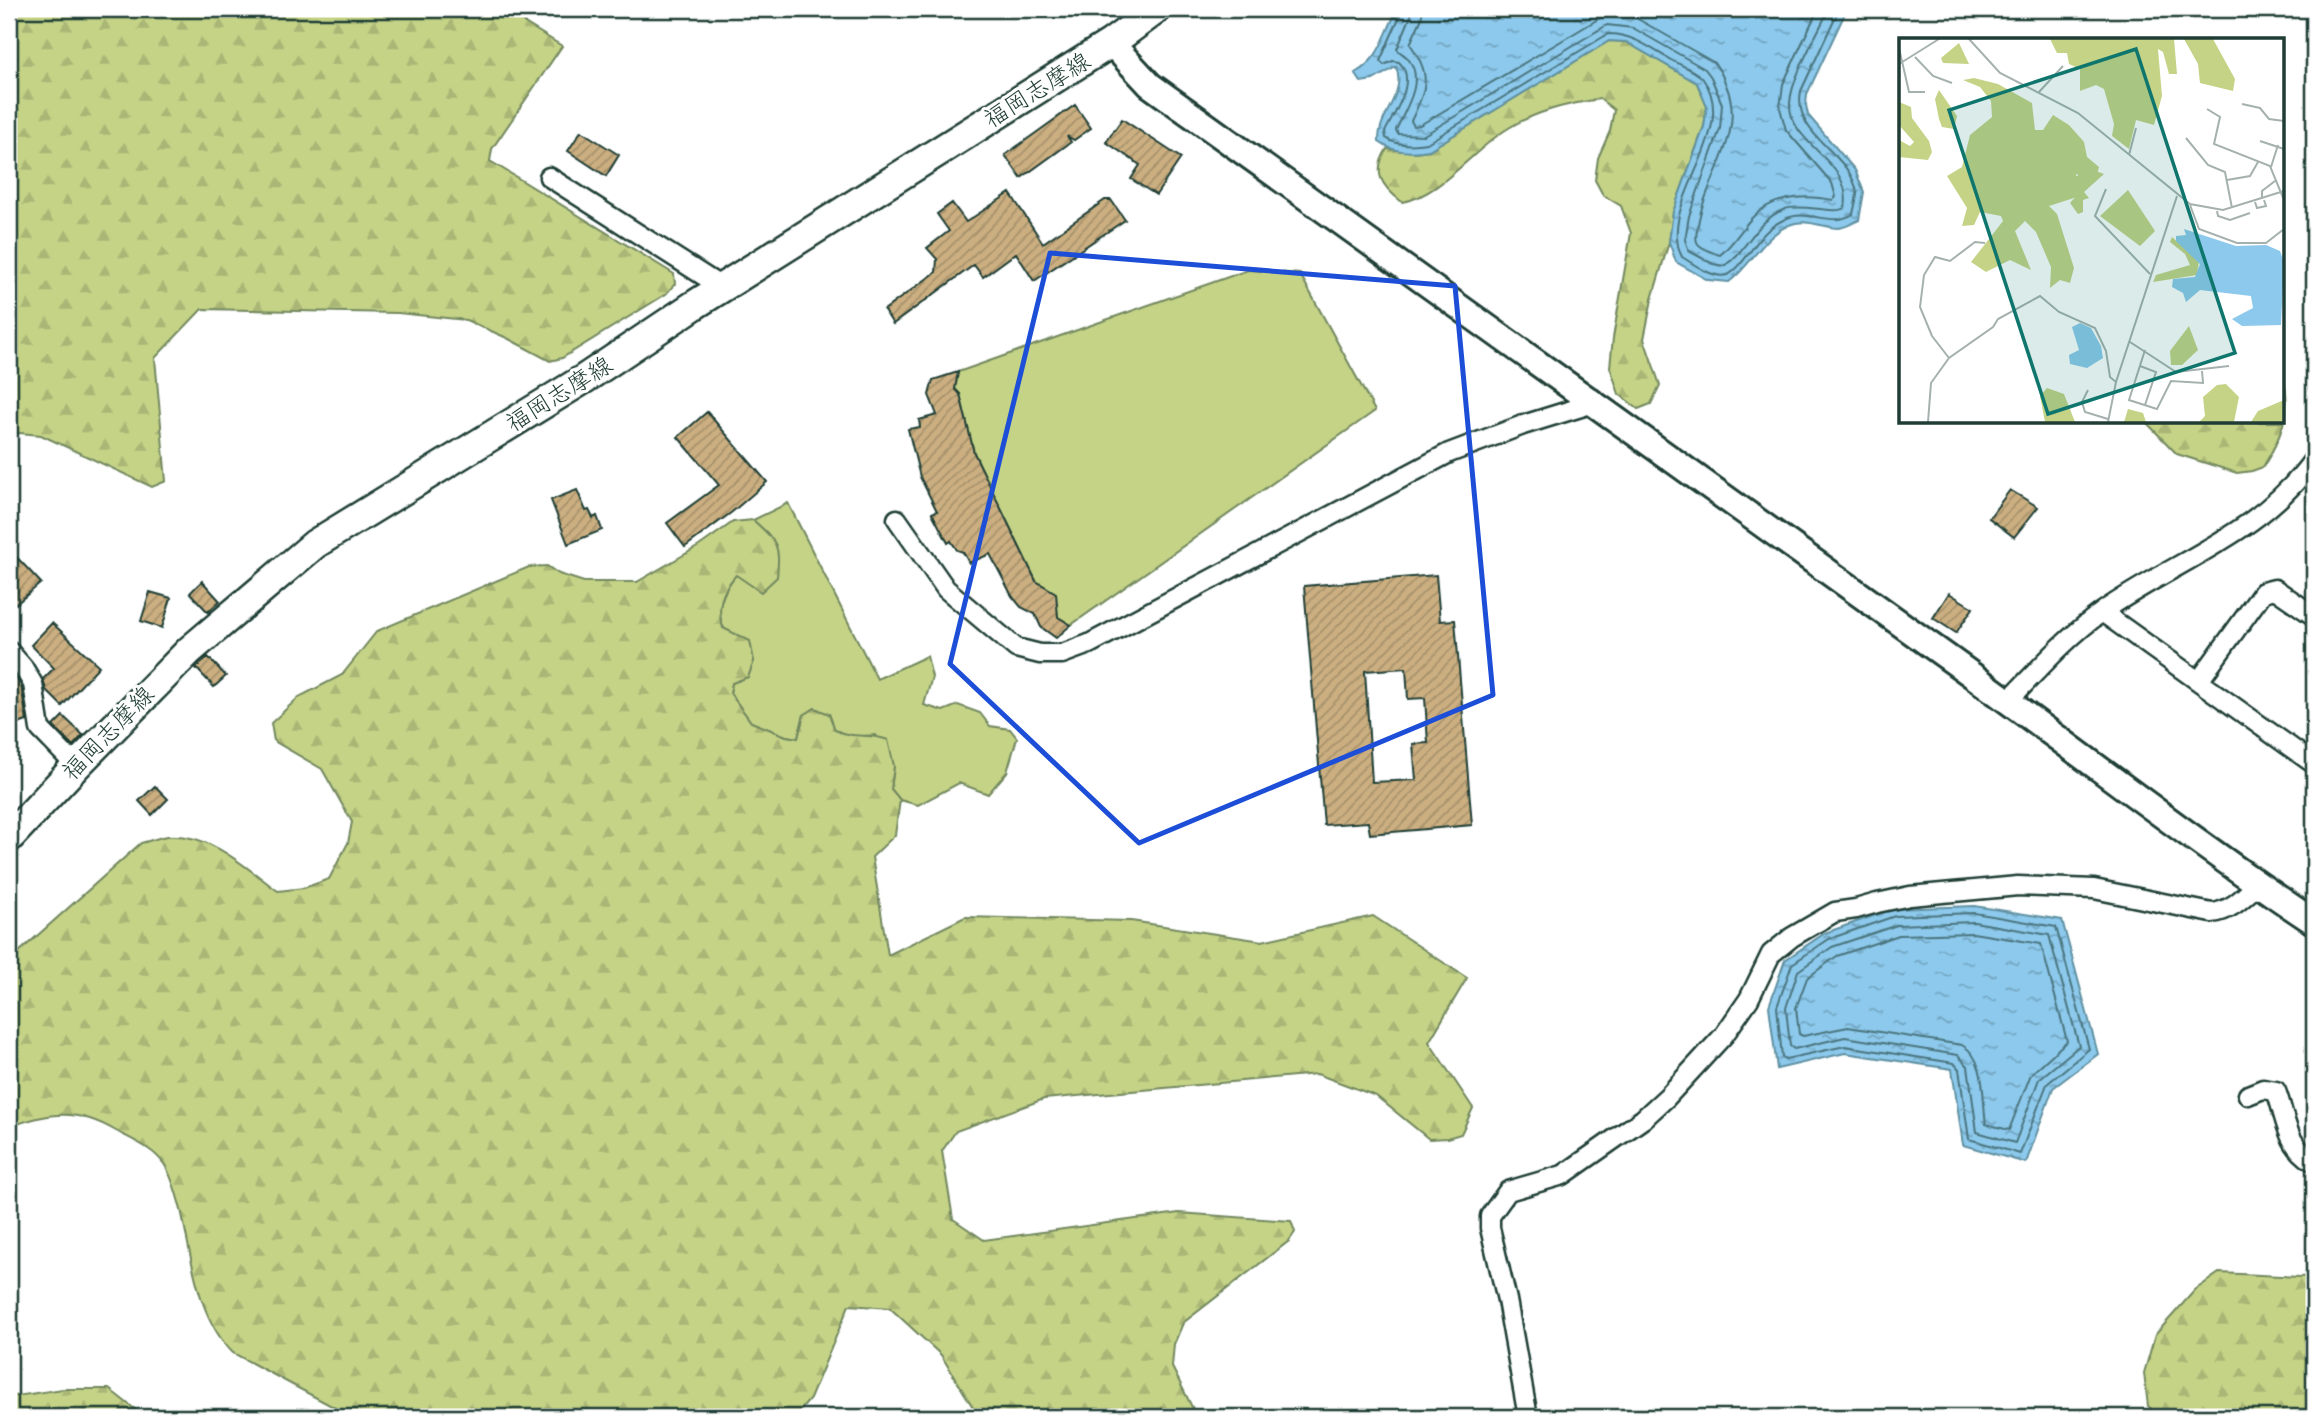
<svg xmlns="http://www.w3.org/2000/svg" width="2323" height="1426" viewBox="0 0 2323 1426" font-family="Mynerve,'Klee One',sans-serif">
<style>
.green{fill:#c5d387;stroke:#72885e;stroke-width:2}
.forest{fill:url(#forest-firs);stroke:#72885e;stroke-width:2}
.water{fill:url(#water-ripples);stroke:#6091a2;stroke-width:2}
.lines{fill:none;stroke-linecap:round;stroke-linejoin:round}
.shore{stroke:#4b757e;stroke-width:2}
.building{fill:url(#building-hatch);stroke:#1f3d34;stroke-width:2;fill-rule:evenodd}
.street-casing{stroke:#1f3d34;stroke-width:23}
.secondary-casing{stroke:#1f3d34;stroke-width:30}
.primary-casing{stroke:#1f3d34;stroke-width:33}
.street{stroke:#fff;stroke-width:18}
.secondary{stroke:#fff;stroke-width:24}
.primary{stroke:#fff;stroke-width:28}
.marked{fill:none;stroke:#1d4ed8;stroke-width:5;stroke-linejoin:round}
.labels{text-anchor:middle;stroke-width:6;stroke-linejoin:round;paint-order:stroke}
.street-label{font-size:24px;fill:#1f3d34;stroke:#fff}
.inset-road{fill:none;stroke:#a5b1ae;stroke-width:2}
.view{fill:#0f766e;fill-opacity:0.15;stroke:#0f766e;stroke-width:3.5}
.inset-edge{fill:none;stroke:#1f3d34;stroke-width:3.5}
</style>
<defs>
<pattern id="forest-firs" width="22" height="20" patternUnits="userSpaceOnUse" patternTransform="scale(1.75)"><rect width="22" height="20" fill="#c5d387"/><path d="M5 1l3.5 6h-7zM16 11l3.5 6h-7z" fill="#a9b675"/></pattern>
<pattern id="water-ripples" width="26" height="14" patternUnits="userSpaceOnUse" patternTransform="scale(1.75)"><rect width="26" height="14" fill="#8cc9ec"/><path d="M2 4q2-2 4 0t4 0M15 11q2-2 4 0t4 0" fill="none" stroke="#72a4c0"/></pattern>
<pattern id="building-hatch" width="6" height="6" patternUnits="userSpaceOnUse" patternTransform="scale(1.75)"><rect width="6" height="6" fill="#ccaf81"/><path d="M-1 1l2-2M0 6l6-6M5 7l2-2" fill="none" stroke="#a5906a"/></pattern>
</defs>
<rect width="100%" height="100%" fill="#fff"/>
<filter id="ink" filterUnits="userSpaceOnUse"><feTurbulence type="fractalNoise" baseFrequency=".0143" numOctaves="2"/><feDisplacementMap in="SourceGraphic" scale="14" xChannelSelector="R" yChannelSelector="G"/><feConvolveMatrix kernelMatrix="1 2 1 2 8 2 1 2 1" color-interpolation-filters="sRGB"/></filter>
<g filter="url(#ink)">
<path class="green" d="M1248,270L1300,274L1375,411L1071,625L1058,617L1054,593L1036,581L974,453L960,394L955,389L958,372Z
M788,503L877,679L927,656L932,677L924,705L943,711L958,705L980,713L990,726L1010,729L1017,738L1007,772L988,794L959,783L918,805L900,800L891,789L894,766L876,735L848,737L835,730L829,714L804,715L798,738L786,736L751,722L730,693L732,683L748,677L754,661C745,651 732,640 724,628C705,600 751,556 767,533L753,520Z"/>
<path class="forest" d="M9,9H502L562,46L492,149L490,161L674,274L675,284L666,294L562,358L550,361L507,338L466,320L398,313L202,309L155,358L166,481L152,487L41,435L9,432Z
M1609,41L1626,42L1697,83L1707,107L1704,126L1673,212L1669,242L1652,299L1644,339L1660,385L1651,404L1638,409L1619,394L1610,367L1613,338L1631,233L1621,206L1603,195L1595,180L1598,158L1610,131L1614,110L1600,99C1566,104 1533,112 1504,131C1473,151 1438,197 1402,202C1381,186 1372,172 1387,149L1415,152L1429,150Z
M2283,378C2293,410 2280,440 2263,467L2252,471L2237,473L2177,454L2146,422H2283Z
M753,520C778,543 780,544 777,577L761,592L736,575C722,591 716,607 723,628L750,641L754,661L748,677L732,683L730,693L751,722L786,736L798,738L804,715L815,708L829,714L835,730C853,739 870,733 888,740L894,766L891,789L900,800L895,835L872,857L888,955L965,917L1131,921L1262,941L1373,916L1467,978L1429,1042L1473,1108L1461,1134L1447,1138L1429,1139L1376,1096L1317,1074L1044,1099L956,1131L942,1151L953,1219L984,1240L1179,1213L1291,1221L1295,1232L1289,1241L1183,1323L1174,1344L1172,1367L1197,1417H979L941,1355L890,1308L849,1305L810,1399L795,1417H352L233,1353C198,1318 192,1261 182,1214C178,1199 173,1177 164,1164C153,1148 132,1140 116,1131C77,1108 49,1112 9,1127V961L141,843C150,841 159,837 168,836C211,833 246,868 278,891L304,888L329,879L348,843L352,822L322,769L274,741L271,723L299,697L342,675L377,631L529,567L547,566L559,574L584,582H637L699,546L733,522Z
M2219,1273L2301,1277L2314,1275V1417H2161L2148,1406L2144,1373L2155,1335L2195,1290Z
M63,1389H109L136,1410L138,1417H9V1397Z"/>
<path class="water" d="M1398,9H1847L1807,94L1806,105L1808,115L1855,170L1864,192L1859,220C1853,223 1845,228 1838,228C1822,227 1805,218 1789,225C1762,237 1751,266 1729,282L1708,280L1676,262L1669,242L1673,212L1704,127L1707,106L1697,83L1626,42L1609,41L1429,150C1412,153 1393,153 1379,142C1377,115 1407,94 1396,67L1373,80L1361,82L1355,73C1382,58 1383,35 1398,9Z
M1974,906L2062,920L2098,1054L2053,1088L2026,1163L1963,1145L1952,1069L1845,1053L1777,1069L1769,1006L1785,960L1825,933L1893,909Z"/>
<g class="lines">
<path class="shore" d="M1403,9L1380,61L1384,65L1393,61L1399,62C1418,80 1394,113 1385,132L1386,138C1396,146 1414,145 1427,143L1608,34C1633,34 1650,48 1671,60C1680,65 1697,71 1703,79C1742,132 1655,203 1682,257C1694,264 1713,279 1727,275C1740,271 1756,240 1767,231C1772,226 1779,222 1785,219C1807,208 1833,228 1853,214C1854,208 1857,199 1857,193C1851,152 1792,137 1801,91L1839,9
M1412,9L1411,16L1397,49C1400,53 1406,55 1409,60C1425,81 1405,110 1396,130L1398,134L1424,135L1607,25L1633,28L1705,69L1711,77L1722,104L1720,129L1689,216L1685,240L1689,251L1713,264L1724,266C1747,252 1754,221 1785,209C1803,203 1834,215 1845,208C1854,161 1788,145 1790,103C1791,78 1818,33 1829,9
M1423,9L1421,20L1410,44C1432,75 1427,87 1411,121L1414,126L1420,125L1605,15L1636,18L1713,62C1720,69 1723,76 1726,85C1747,134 1705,178 1698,225C1697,230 1695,237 1697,242C1699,248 1714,253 1720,255C1731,246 1740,232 1749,221C1771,196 1803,194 1833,200L1836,197L1832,183L1786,130L1780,108L1783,84L1818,9
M1974,913L2056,927L2089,1049L2047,1084L2020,1154L1969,1139L1959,1069L1954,1063L1845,1046L1786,1059L1782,1057L1777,1007L1792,964L1829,939L1895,916Z
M1974,922L2049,935L2079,1046L2039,1079L2015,1143L1977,1132L1968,1066L1958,1055L1845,1037L1794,1049L1790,1046L1786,1008L1798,971L1832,947L1897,925Z
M1973,933L2041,944L2067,1041L2031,1074L2009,1130L1986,1124C1982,1099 1987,1059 1962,1045L1848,1027L1803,1036L1799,1034L1796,1008L1807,978L1837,956L1899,935Z"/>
</g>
<path class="building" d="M1075,105L1091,128L1074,140L1067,136L1071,142L1021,178L1005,155Z
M1122,119L1181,158L1156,195L1131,179L1140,165L1106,142Z
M581,131L619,155L606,176L568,151Z
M1010,193L1043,243L1105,200H1111L1125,220L1034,281L1016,253L983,277L974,265L893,324L884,310L936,272L937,259L927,248L949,231L937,214L952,203L966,222Z
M958,372L955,389L960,394L974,453L1036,581L1056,593L1058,617L1071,625L1056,638L1041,627L1035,614L1021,607L1012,596L990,554L969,563L963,552L957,550L951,541L948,543L932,513L937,511L920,477L908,429L920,427L919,420L937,415L929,395L933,380Z
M707,412L767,482L732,512L685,547L667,523L719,485L678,437Z
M577,490L586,511L589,510L593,518L597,516L602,530L568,544L551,500Z
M2010,490L2038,507L2014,537L1989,518Z
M9,549L41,583L16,604L9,595Z
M1436,575L1440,621L1455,620L1472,825L1370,834L1368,822L1324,825L1304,586ZM1406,668L1408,699L1425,698L1428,743L1413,744L1416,780L1372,782L1365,671Z
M202,581L220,601L208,612L190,593Z
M150,592L171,598L162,628L141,621Z
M1949,593L1973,608L1956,633L1933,618Z
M52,623L99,666L62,706L46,690L43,679L54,668L31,645Z
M208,657L226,676L214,687L196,668Z
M9,668L21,685L27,721L9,727Z
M63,716L83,735L73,746L53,726Z
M155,786L168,799L152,815L139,801Z"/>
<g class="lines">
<defs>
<path id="street" d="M549,177L723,288
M897,519L946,589L1016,648L1040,654H1062L1089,644L1449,453L1523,425L1594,403
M2102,612L2314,764
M9,651L23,667L33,684L40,729L76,766
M2199,681L2263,592L2275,589L2314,616
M2008,701C2038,670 2067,637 2102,612C2176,560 2260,535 2314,459
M2248,1095L2263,1089L2276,1091C2287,1120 2285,1144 2314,1162
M1528,1417L1507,1300L1490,1228V1216L1508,1191L1563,1175L1643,1119L1667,1097L1724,1035L1749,999L1771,954L1792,937L1835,912L1856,909L1877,903L1910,896L2018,886L2094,889L2212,913C2231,911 2244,897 2258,884"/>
<path id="secondary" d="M1111,43L1150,85C1413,274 1677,463 1940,652C2065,741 2186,837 2314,922"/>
<path id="primary" d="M9,838L76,766L190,650L315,544L584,379L696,304L1111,43L1157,9"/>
</defs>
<use href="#street" class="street-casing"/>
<use href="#secondary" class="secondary-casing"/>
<use href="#primary" class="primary-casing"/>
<use href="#street" class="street"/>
<use href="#secondary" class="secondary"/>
<use href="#primary" class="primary"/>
</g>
</g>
<path class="marked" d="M1050,253L1455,286L1493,695L1139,843L950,664Z"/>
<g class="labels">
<g class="street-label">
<text transform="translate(1037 90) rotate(-32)" y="8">福岡志摩線</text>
<text transform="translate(559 394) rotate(-32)" y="8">福岡志摩線</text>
<text transform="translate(108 733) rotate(-46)" y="8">福岡志摩線</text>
</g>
</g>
<g transform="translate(1899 38)">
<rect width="385" height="385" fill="#fff"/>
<path d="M191,131L205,136L185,154L190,160L184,162V174L179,176L171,165L178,157L174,140ZM229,152L256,193L241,208L201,178Z" fill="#c5d387"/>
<path d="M151,1H275L278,36H270L264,14L259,11L263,58L255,87L237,82L230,111L213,98L215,86L205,51L197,47L181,53V31L170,26L168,15H158ZM285,1H314L336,41L334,53L301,45L299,26ZM60,5L70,26L44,25L42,20ZM75,40L99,46L133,65L136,92H144L154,77L170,87L185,104L188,119L200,129L198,137L191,131L182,138L177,136L178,159L150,168L158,176L175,230L171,245L161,242L151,250L152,229L137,194L126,183L116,193L132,232L111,222L87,234L72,224L104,183L102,178L81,174L75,187L63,188L68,170L48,138L63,129L71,97L93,79L92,63L81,49L64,42ZM40,52L58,78L55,91L43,89L40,81L36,61ZM0,64L12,69L13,80L30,103L33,114L29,122L0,119V102L11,108L15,104L0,87ZM273,199L300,223L298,237L254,244L257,237L291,227L286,216L271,204ZM290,288L299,312L283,327H272L271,313ZM327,346L340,359L335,384H300L306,378L304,359L318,347ZM148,350L165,356L176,384H146L141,358ZM385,362V384H352L359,373ZM229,371L244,375L247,384H225Z" fill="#c5d387"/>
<path d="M285,191L337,208L367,207L381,213L385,224L382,287L343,288L333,281L354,270L352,258L301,252L287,264L284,255L273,249L274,241L296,239L301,226L277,203V198L287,197ZM181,285L192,290L202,308L204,320L188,330L171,326L170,317L180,312L173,289Z" fill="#8cc9ec"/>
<path class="inset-road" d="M70,1L101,35L179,75L291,166L324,172L385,153M0,10L10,54H26M16,19L34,38L53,45M0,26L40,1M140,54L164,28M343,66L361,70L370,81L385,83M308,71L321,79L315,106L371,128L385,162M287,100L309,127L326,134L333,170M361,103L385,111M230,117L237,90M372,129L379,107M328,142L351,138L359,124M207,151L196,178L251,236M363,161V153L376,143M356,164L358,170L367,168L365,162M291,167L300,191L338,205H367L385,191M318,173L319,178L331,182L351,175M231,304L277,334L330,328M246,312L230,362L258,371L272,343L304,345L303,333M50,320L33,298L21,269L25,237L36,219L51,223L76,204L86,205M241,328L257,334L246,367M189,352L183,364L186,374L209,381M29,384L32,345L50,320L94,289L99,281L141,258L160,274L196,290L207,313L211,339L217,344M209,384L217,344L278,158"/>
<path class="view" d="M237,11L336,315L149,376L50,72Z"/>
<rect width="385" height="385" class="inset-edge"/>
</g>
<rect width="2323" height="1426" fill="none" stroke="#fff" stroke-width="35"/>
<rect x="18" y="18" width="2288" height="1391" fill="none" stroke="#1f3d34" stroke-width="2.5" filter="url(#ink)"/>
</svg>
